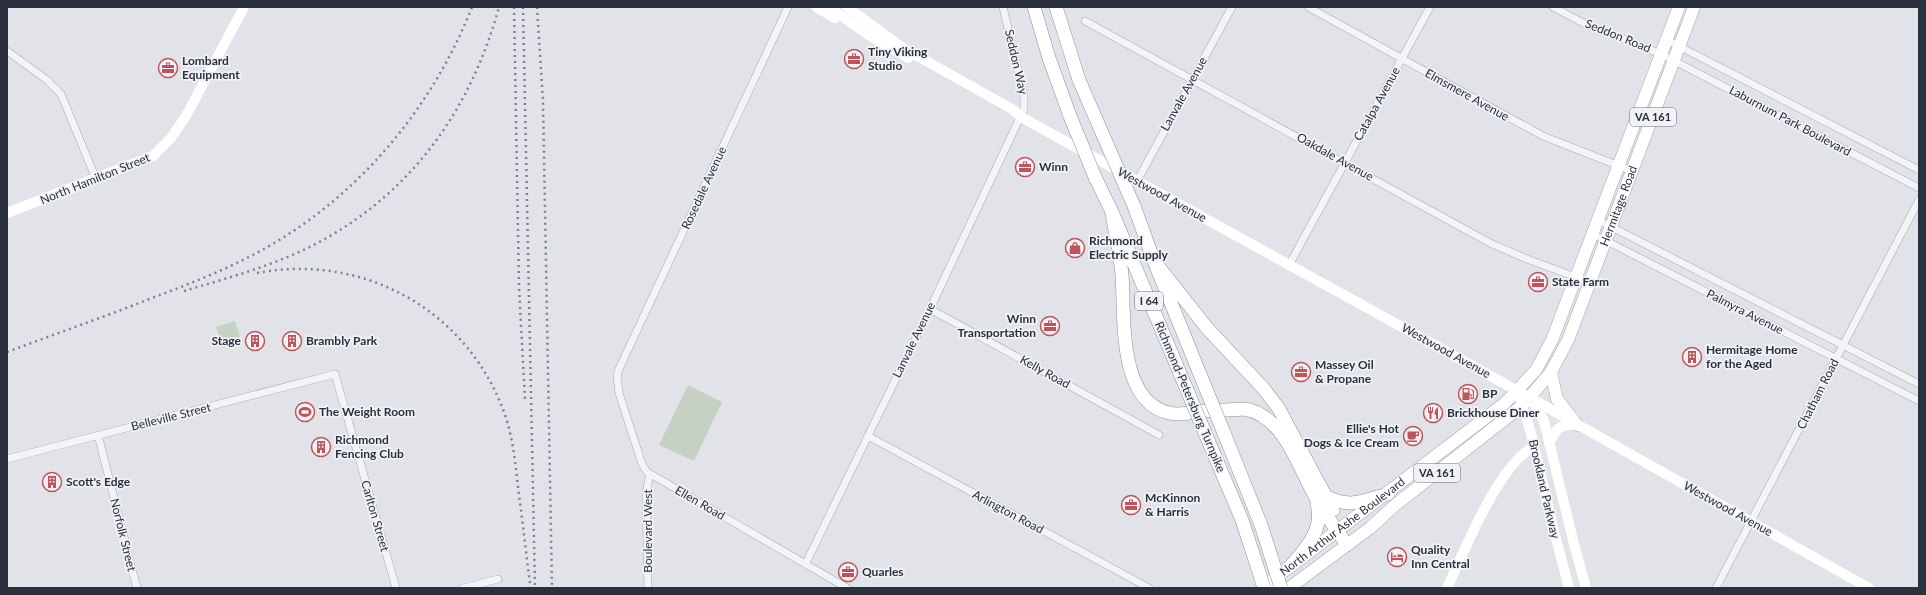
<svg xmlns="http://www.w3.org/2000/svg" width="1926" height="595" viewBox="0 0 1926 595" font-family="Lato,sans-serif">
<style>
.green{fill:#c5d1c3}
.lines{fill:none;stroke-linecap:round;stroke-linejoin:round}
.street-casing{stroke:#a7aab2;stroke-width:8}
.primary-casing{stroke:#a2a7b2;stroke-width:13}
.highway-casing{stroke:#8a909d;stroke-width:14}
.street{stroke:#f3f4f7;stroke-width:7}
.secondary{stroke:#fff;stroke-width:10}
.primary{stroke:#fff;stroke-width:12}
.highway{stroke:#fff;stroke-width:13}
.rail{stroke:#7c8290;stroke-width:2.5;stroke-dasharray:2 4;stroke-linecap:butt}
.highway-bridge-casing{stroke:#8a909d;stroke-width:14;stroke-linecap:butt}
.highway-bridge{stroke:#fff;stroke-width:13}
.labels{text-anchor:middle;stroke-width:3.5;stroke-linejoin:round;paint-order:stroke}
.shield{fill:#f0f2f6;stroke:#666a75;stroke-width:1}
.shield-label{font-size:11px;font-weight:bold;fill:#2b303e}
.street-label{font-size:12px;fill:#2b303e;stroke:#f0f2f6}
.poi-label{font-size:12px;font-weight:bold;fill:#2b303e;stroke:#f0f2f6;text-anchor:start}
</style>
<rect width="100%" height="100%" fill="#e1e3e8"/>
<path class="green" d="M235,321L242,343L223,348L216,327Z
M688,385L722,402L694,461L659,445Z"/>
<g class="lines">
<defs>
<path id="street" d="M788,7L619,369L617,376L619,393L642,464L647,472L847,588
M1308,7L1543,136L1632,171
M1553,7L1587,25L1661,54L1919,188
M1085,21L1490,243L1527,259L1589,282
M1667,40L1919,170
M7,51L47,80L61,94L96,179
M1137,181L1232,7
M1598,220L1919,384
M1593,234L1919,401
M1289,265L1430,7
M930,309L1159,435
M98,435L137,588
M868,436L1149,588
M7,459L335,374L396,588
M806,563L930,309L1024,109V97L1003,7
M463,588L498,579
M648,588L646,493L650,474
M1716,588L1919,200"/>
<g id="primary">
<path d="M1551,372L1557,399L1577,425"/>
<path id="s1" d="M1262,588L1505,403L1536,370L1552,340L1679,7"/>
<path id="s2" d="M1289,588L1370,528L1394,506L1523,405L1551,372L1568,340L1694,7"/>
</g>
<path id="highway" d="M1034,7L1049,58L1070,116
M1056,7L1079,80L1096,119
M1095,177L1112,212L1187,390
M1134,206L1154,261L1206,389
M1112,212C1115,233 1120,254 1122,275C1125,315 1117,401 1169,413C1181,416 1193,412 1205,411C1218,410 1232,410 1245,409C1284,416 1298,466 1315,496C1324,513 1336,529 1347,545
M1154,261L1207,328L1264,389L1279,409L1333,510
M1205,433L1242,520L1258,569
M1224,433L1261,525L1271,556
M1325,496C1351,509 1361,501 1388,494
M1290,567C1306,548 1324,530 1317,504"/>
</defs>
<use href="#street" class="street-casing"/>
<use href="#primary" class="primary-casing"/>
<use href="#highway" class="highway-casing"/>
<use href="#street" class="street"/>
<path class="secondary" d="M816,7L835,18
M829,7L867,34L908,58
M847,7L903,48L1012,109L1021,117L1498,380L1869,588
M7,213L153,156L171,138L186,116L244,7
M1520,398L1531,433L1555,535L1569,588
M1534,404L1544,421L1574,544L1586,588
M1549,444C1556,430 1558,424 1575,425
M1447,588C1464,552 1499,463 1534,447"/>
<use href="#primary" class="primary"/>
<use href="#highway" class="highway"/>
<path class="rail" d="M514,7L519,287L525,400
M523,7L535,588
M537,7L543,101L552,588
M257,273C367,252 473,314 507,421C514,445 516,470 519,495C523,524 526,554 530,583
M184,291C231,277 280,264 323,240C415,189 472,106 499,7
M7,352C55,334 104,317 152,298C192,283 233,267 271,245C363,191 433,106 472,7"/>
<defs>
<path id="highway-bridge" d="M1070,116L1095,177
M1096,119L1134,206
M1206,389L1224,433
M1187,390L1205,433
M1271,556L1281,588
M1258,569L1264,588"/>
</defs>
<use href="#highway-bridge" class="highway-bridge-casing"/>
<use href="#highway-bridge" class="highway-bridge"/>
</g>
<defs>
<symbol id="office-ring" viewBox="-11 -11 22 22"><circle r="9.5" fill="#f0f2f6" stroke="#bf545a" stroke-width="1.5"/><path d="M-6-3h4V-5.5h4V-3h4V5H-6ZM-1-4.5V-3h2v-1.5ZM-6 0V1H6V0Z" fill="#bf545a"/></symbol>
<symbol id="shop-ring" viewBox="-11 -11 22 22"><circle r="9.5" fill="#f0f2f6" stroke="#bf545a" stroke-width="1.5"/><path d="M-5-2.5h2.3a2.7 3.5 0 0 1 5.4 0H5L5.5 6h-11ZM-1.5-2.5h3a1.5 2.3 0 0 0-3 0Z" fill="#bf545a"/></symbol>
<symbol id="building-ring" viewBox="-11 -11 22 22"><circle r="9.5" fill="#f0f2f6" stroke="#bf545a" stroke-width="1.5"/><path d="M-4-6H4V6H1V3H-1V6H-4ZM-2.5-4.3h1.7v1.8h-1.7ZM.8-4.3h1.7v1.8H.8ZM-2.5-1h1.7V.8h-1.7ZM.8-1h1.7V.8H.8Z" fill="#bf545a"/></symbol>
<symbol id="fuel-ring" viewBox="-11 -11 22 22"><circle r="9.5" fill="#f0f2f6" stroke="#bf545a" stroke-width="1.5"/><path d="M-5.5-6h7V0h2V4h1.3V-2.5L3-4.5l.8-.8L6-3V5H2.5V1h-1V6h-7ZM-4.2-4.7v3.2H.2V-4.7Z" fill="#bf545a"/></symbol>
<symbol id="stadium-ring" viewBox="-11 -11 22 22"><circle r="9.5" fill="#f0f2f6" stroke="#bf545a" stroke-width="1.5"/><path d="M0-5a6.5 5 0 1 0 0 10a6.5 5 0 1 0 0-10ZM-3.5-1.8h7v3.6h-7Z" fill="#bf545a"/></symbol>
<symbol id="restaurant-ring" viewBox="-11 -11 22 22"><circle r="9.5" fill="#f0f2f6" stroke="#bf545a" stroke-width="1.5"/><path d="M-5-6h1v4h1v-4h1v4h1v-4h1v5L-1.5 .5V6h-2V.5L-5-1ZM5-6V6H3V1.5H1.5Q1.5-4 5-6Z" fill="#bf545a"/></symbol>
<symbol id="cafe-ring" viewBox="-11 -11 22 22"><circle r="9.5" fill="#f0f2f6" stroke="#bf545a" stroke-width="1.5"/><path d="M-5.5-4.5H6V0H3Q3 3.5 0 3.5H-2.5Q-5.5 3.5-5.5 0ZM3-3.2v2h1.7v-2ZM-6 4.5H4V6H-6Z" fill="#bf545a"/></symbol>
<symbol id="hotel-ring" viewBox="-11 -11 22 22"><circle r="9.5" fill="#f0f2f6" stroke="#bf545a" stroke-width="1.5"/><path d="M-6-4.5h1.5V1H6V5H4.5V3h-9V5H-6ZM-4 0a1.8 1.8 0 1 1 3.6 0ZM.5 0V-2.5h3Q6-2.5 6 0Z" fill="#bf545a"/></symbol>
</defs>
<g fill-rule="evenodd">
<use href="#office-ring" x="843" y="48" width="22" height="22"/>
<use href="#office-ring" x="157" y="57" width="22" height="22"/>
<use href="#office-ring" x="1014" y="156" width="22" height="22"/>
<use href="#shop-ring" x="1064" y="237" width="22" height="22"/>
<use href="#office-ring" x="1527" y="271" width="22" height="22"/>
<use href="#office-ring" x="1039" y="315" width="22" height="22"/>
<use href="#building-ring" x="244" y="330" width="22" height="22"/>
<use href="#building-ring" x="281" y="330" width="22" height="22"/>
<use href="#building-ring" x="1681" y="346" width="22" height="22"/>
<use href="#office-ring" x="1290" y="361" width="22" height="22"/>
<use href="#fuel-ring" x="1457" y="383" width="22" height="22"/>
<use href="#stadium-ring" x="294" y="401" width="22" height="22"/>
<use href="#restaurant-ring" x="1422" y="402" width="22" height="22"/>
<use href="#cafe-ring" x="1402" y="425" width="22" height="22"/>
<use href="#building-ring" x="310" y="436" width="22" height="22"/>
<use href="#building-ring" x="41" y="471" width="22" height="22"/>
<use href="#office-ring" x="1120" y="494" width="22" height="22"/>
<use href="#hotel-ring" x="1386" y="546" width="22" height="22"/>
<use href="#office-ring" x="837" y="561" width="22" height="22"/>
</g>
<g class="labels">
<g class="shield">
<rect x="1630" y="108" width="46" height="18" rx="3"/>
<rect x="1135" y="292" width="28" height="18" rx="3"/>
<rect x="1414" y="464" width="46" height="18" rx="3"/>
</g>
<g class="shield-label">
<text x="1653" y="121">VA 161</text>
<text x="1149" y="305">I 64</text>
<text x="1437" y="477">VA 161</text>
</g>
<g class="street-label">
<text transform="translate(1618 36) rotate(22)" y="4">Seddon Road</text>
<text transform="translate(1016 62) rotate(77)" y="4">Seddon Way</text>
<text transform="translate(1184 94) rotate(-61)" y="4">Lanvale Avenue</text>
<text transform="translate(1467 95) rotate(29)" y="4">Elmsmere Avenue</text>
<text transform="translate(1377 104) rotate(-61)" y="4">Catalpa Avenue</text>
<text transform="translate(1790 121) rotate(28)" y="4">Laburnum Park Boulevard</text>
<text transform="translate(1335 157) rotate(29)" y="4">Oakdale Avenue</text>
<text transform="translate(95 179) rotate(-22)" y="4">North Hamilton Street</text>
<text transform="translate(704 188) rotate(-65)" y="4">Rosedale Avenue</text>
<text transform="translate(1162 195) rotate(29)" y="4">Westwood Avenue</text>
<text dy="4" stroke="none"><textPath href="#s2" startOffset="520">Hermitage Road</textPath></text>
<text transform="translate(1745 312) rotate(27)" y="4">Palmyra Avenue</text>
<text transform="translate(914 340) rotate(-64)" y="4">Lanvale Avenue</text>
<text transform="translate(1446 351) rotate(29)" y="4">Westwood Avenue</text>
<text transform="translate(1045 372) rotate(29)" y="4">Kelly Road</text>
<text transform="translate(1818 394) rotate(-63)" y="4">Chatham Road</text>
<text transform="translate(1190 397) rotate(67)" y="4">Richmond-Petersburg Turnpike</text>
<text transform="translate(171 417) rotate(-14)" y="4">Belleville Street</text>
<text transform="translate(1544 489) rotate(77)" y="4">Brookland Parkway</text>
<text transform="translate(700 503) rotate(30)" y="4">Ellen Road</text>
<text transform="translate(1728 509) rotate(29)" y="4">Westwood Avenue</text>
<text transform="translate(1008 512) rotate(28)" y="4">Arlington Road</text>
<text transform="translate(375 516) rotate(74)" y="4">Carlton Street</text>
<text dy="4" stroke="none"><textPath href="#s1" startOffset="101">North Arthur Ashe Boulevard</textPath></text>
<text transform="translate(648 531) rotate(-90)" y="4">Boulevard West</text>
<text transform="translate(123 535) rotate(76)" y="4">Norfolk Street</text>
</g>
<g class="poi-label">
<text x="868" y="56">Tiny Viking<tspan x="868" dy="14">Studio</tspan></text>
<text x="182" y="65">Lombard<tspan x="182" dy="14">Equipment</tspan></text>
<text x="1039" y="171">Winn</text>
<text x="1089" y="245">Richmond<tspan x="1089" dy="14">Electric Supply</tspan></text>
<text x="1552" y="286">State Farm</text>
<text x="1036" y="323" text-anchor="end">Winn<tspan x="1036" dy="14">Transportation</tspan></text>
<text x="241" y="345" text-anchor="end">Stage</text>
<text x="306" y="345">Brambly Park</text>
<text x="1706" y="354">Hermitage Home<tspan x="1706" dy="14">for the Aged</tspan></text>
<text x="1315" y="369">Massey Oil<tspan x="1315" dy="14">&amp; Propane</tspan></text>
<text x="1482" y="398">BP</text>
<text x="319" y="416">The Weight Room</text>
<text x="1447" y="417">Brickhouse Diner</text>
<text x="1399" y="433" text-anchor="end">Ellie's Hot<tspan x="1399" dy="14">Dogs &amp; Ice Cream</tspan></text>
<text x="335" y="444">Richmond<tspan x="335" dy="14">Fencing Club</tspan></text>
<text x="66" y="486">Scott's Edge</text>
<text x="1145" y="502">McKinnon<tspan x="1145" dy="14">&amp; Harris</tspan></text>
<text x="1411" y="554">Quality<tspan x="1411" dy="14">Inn Central</tspan></text>
<text x="862" y="576">Quarles</text>
</g>
</g>
<rect width="1926" height="595" fill="none" stroke="#2b303e" stroke-width="16"/>
</svg>
